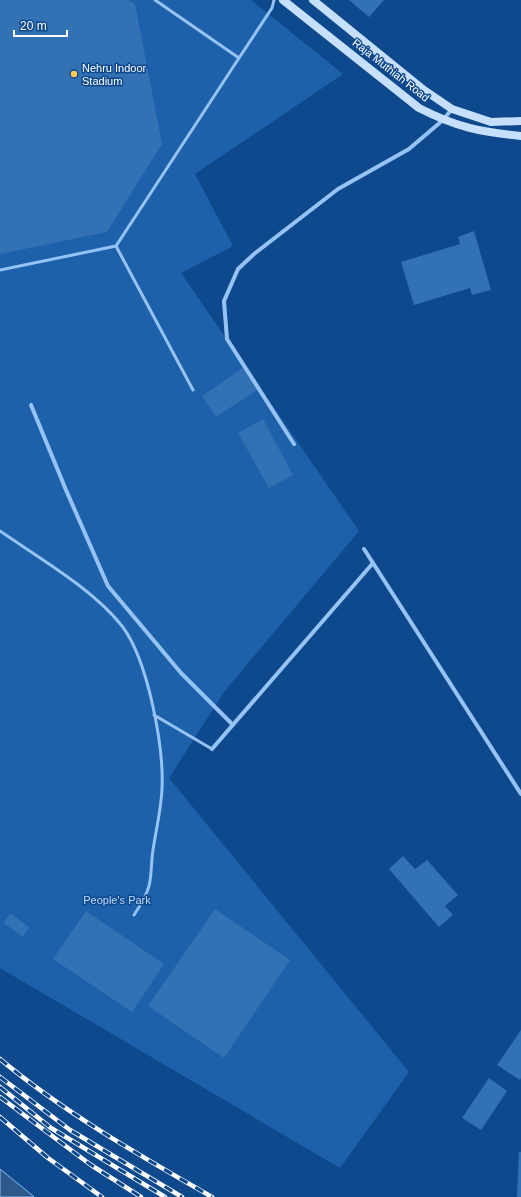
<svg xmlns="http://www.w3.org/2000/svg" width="521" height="1197" viewBox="0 0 521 1197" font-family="Arial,sans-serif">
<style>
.green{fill:#1d61ab}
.water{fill:#2d598b;stroke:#87bef7}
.building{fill:#3371b5}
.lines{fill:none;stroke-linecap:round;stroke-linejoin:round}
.service{stroke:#96c3f3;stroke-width:3}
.minor{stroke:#96c3f3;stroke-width:4}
.secondary{stroke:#c5dffd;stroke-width:8}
.rail-casing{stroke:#fff;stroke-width:4.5}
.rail{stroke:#0f498d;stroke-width:3;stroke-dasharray:9;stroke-linecap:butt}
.poi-dot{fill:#ffca58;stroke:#0f498d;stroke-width:1.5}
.labels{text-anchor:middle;stroke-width:3;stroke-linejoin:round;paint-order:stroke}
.poi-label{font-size:11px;fill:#fff;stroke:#0f498d;text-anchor:start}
.street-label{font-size:11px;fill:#fff;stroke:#0f498d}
.park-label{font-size:11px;fill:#bddcfe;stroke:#0f498d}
</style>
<rect width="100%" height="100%" fill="#0f498d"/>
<path class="green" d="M0,0H251L343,74L195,174L233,246L181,273L359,531L224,692L169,778L409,1072L340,1168L0,968Z"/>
<path class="water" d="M0,1169L32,1195L34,1197H0Z"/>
<path class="building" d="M0,0H128L135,4L162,144L107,232L0,254Z
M349,0H384L369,17Z
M474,231L491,290L472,295L470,288L414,305L401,262L460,244L458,237Z
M243,368L257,390L216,417L202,396Z
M263,419L293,475L269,488L238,433Z
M403,856L415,869L427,860L458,895L445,906L453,915L439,927L389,869Z
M215,909L290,960L224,1058L148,1006Z
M86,911L164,964L132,1012L53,959Z
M10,913L29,927L23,937L4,923Z
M521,1030V1078L520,1080L497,1065Z
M489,1078L507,1091L481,1130L462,1118Z
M519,1152H521V1197H517Z"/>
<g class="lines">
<path class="service" d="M239,58L272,8L274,0
M116,246L193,390
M0,270L116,246L239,58L155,0
M0,531C39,558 93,589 122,626C148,660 164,747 162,789C161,810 156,830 153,850C151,861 152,874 149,886C146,897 140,906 134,915
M154,715L212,749"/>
<path class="minor" d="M31,405L66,490L108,586L181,673L233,725
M294,444L227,339L224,301L238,269L254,254L338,189L409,149L443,120L452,109
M364,549L521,794
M212,749L373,563"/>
<path class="secondary" d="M283,0L419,108C456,127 480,132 521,136
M313,0L424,90L452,109L491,122L521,121"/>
<defs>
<path id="rail" d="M0,1059C65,1113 139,1155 212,1197
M0,1077L70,1130L182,1197
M0,1087L51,1128L165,1197
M0,1097L91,1165L141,1197
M0,1117L48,1158L102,1197"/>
</defs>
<use href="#rail" class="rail-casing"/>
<use href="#rail" class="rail"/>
</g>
<circle class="poi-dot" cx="74" cy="74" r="4"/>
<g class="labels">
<g class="poi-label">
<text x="82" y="72">Nehru Indoor<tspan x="82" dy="13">Stadium</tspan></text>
</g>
<g class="street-label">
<text transform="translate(391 70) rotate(38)" y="4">Raja Muthiah Road</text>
</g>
<g class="park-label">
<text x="117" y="904">People's Park</text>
</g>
</g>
<path d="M14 30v6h53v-6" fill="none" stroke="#ffffff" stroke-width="2"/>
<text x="20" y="30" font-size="12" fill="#ffffff" stroke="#0f498d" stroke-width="3" paint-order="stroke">20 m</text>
</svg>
